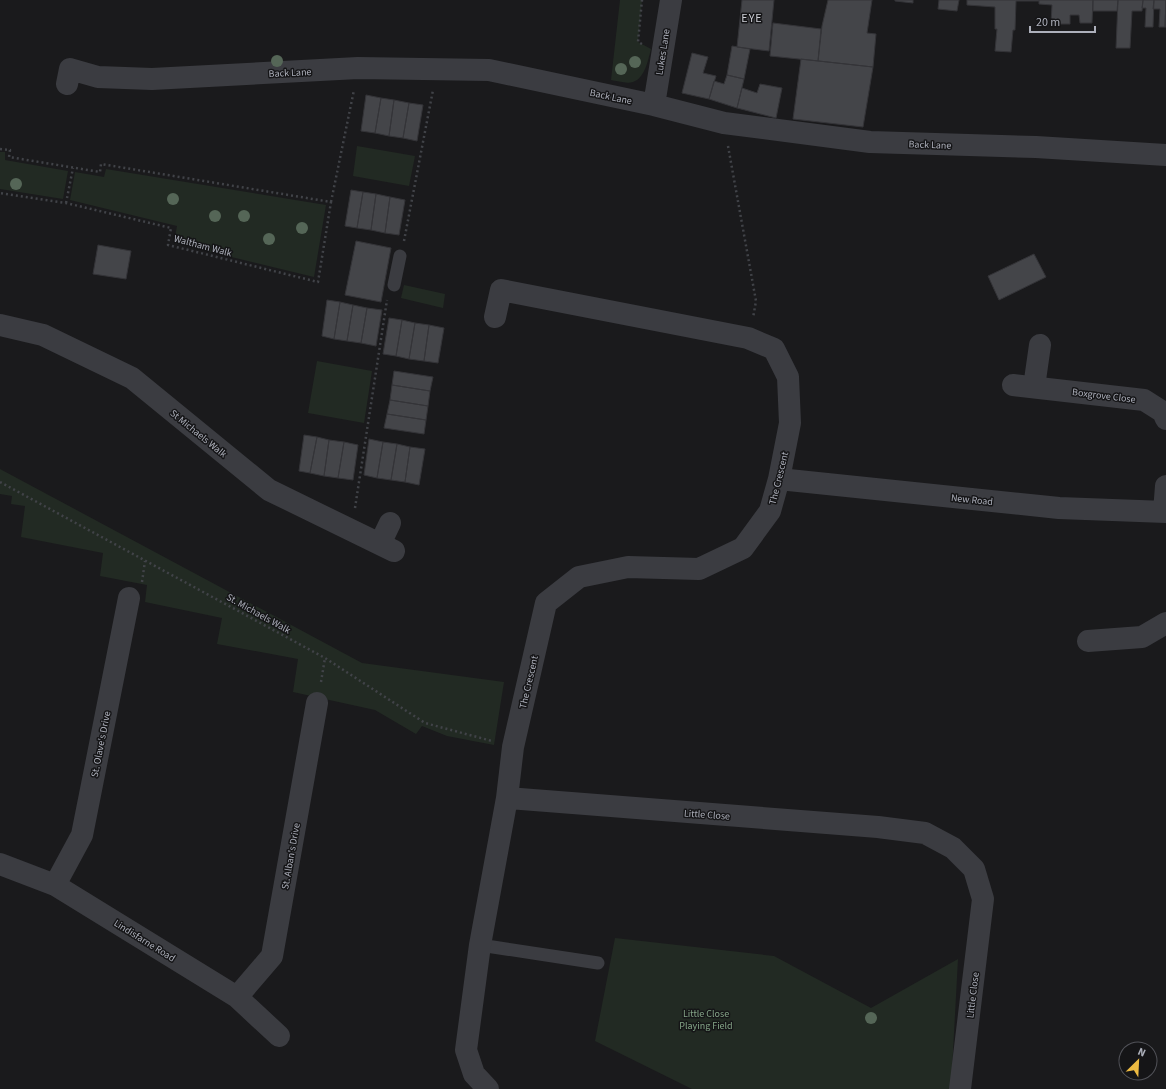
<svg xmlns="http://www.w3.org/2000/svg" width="1166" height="1089" viewBox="0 0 1166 1089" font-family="'Source Sans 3',sans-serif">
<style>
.green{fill:#222a23}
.building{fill:#444549;stroke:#343438}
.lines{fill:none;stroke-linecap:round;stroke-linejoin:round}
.path{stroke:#414348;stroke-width:2.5;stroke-dasharray:2 3;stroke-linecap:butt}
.service{stroke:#3b3c41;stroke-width:13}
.minor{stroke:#3b3c41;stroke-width:22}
.tree{fill:#556657}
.labels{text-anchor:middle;stroke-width:3;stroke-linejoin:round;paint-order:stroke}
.street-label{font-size:10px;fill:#adb0bb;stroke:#151517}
.park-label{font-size:10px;fill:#85a588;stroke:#151517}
.quarter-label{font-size:12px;letter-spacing:1px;fill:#ced0d7;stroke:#151517}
</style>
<rect width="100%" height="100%" fill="#1a1a1c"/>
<path class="green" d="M620,0H642L638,42L651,49C648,60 645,78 633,82C627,84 617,81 611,80Z
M357,146L415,156L409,186L353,176Z
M0,152H5V160L68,171L63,199L0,189Z
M106,169L326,205L314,277L174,243L177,226L70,200L75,172L104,177Z
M404,285L445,294L443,308L401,298Z
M317,361L372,371L364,423L308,413Z
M0,469L362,663L504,682L494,745L447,736L422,726L416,734L375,710L293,692L298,659L217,644L222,618L145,602L147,585L100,576L103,553L21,537L25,506L11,504L12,496L0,494Z
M615,938L774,956L871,1008L958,959L951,1089H692L595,1041Z"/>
<path class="building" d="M742,0H774L769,51L737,47Z
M828,0H872L867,33L876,34L873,67L818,61L822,26Z
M895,0H913V3L895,1Z
M939,0H959L957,11L938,9Z
M967,0H1039V1H1016L1015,30H1013L1011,52L995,51L997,29H995V7L967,5Z
M1039,0H1093L1092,23H1080L1079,15H1070V24H1051L1052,5L1039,4Z
M1093,0H1118L1117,11H1093Z
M1118,0H1143L1142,11H1132L1130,48H1116Z
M1143,0H1154L1153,27H1145L1146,8H1142Z
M1154,0H1166L1165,27H1159L1160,9H1153Z
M1166,0V27H1165Z
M773,23L821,29L818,61L770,56Z
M732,46L750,49L744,79L727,75Z
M692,53L708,57L703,73L716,76L709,99L682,93Z
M801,59L873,67L863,127L793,119Z
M727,75L744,79L737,108L709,99L714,81L724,84Z
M760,84L782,88L776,118L737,108L742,88L757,93Z
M366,95L381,98L375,133L361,131Z
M381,98L394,100L389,136L375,133Z
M394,100L409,103L403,138L389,136Z
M409,103L423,105L417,141L403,138Z
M351,190L363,192L357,228L345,226Z
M363,192L376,194L371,230L357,228Z
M376,194L390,197L385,233L371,230Z
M390,197L405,200L399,235L385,233Z
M356,241L391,248L381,302L345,295Z
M98,245L131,251L126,279L93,274Z
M1034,254L1046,277L999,300L988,276Z
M327,300L340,302L334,339L322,336Z
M340,302L353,305L347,341L334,339Z
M353,305L367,308L361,343L347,341Z
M367,308L382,310L376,346L361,343Z
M389,318L402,320L396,356L383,354Z
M402,320L415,323L409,359L396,356Z
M415,323L429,325L424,361L409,359Z
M429,325L444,328L438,363L424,361Z
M394,371L433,377L430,391L392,385Z
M392,385L430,391L428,406L390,400Z
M390,400L428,406L426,420L387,414Z
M387,414L426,420L424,434L384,428Z
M304,435L317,437L310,473L299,471Z
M317,437L329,440L324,476L310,473Z
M369,439L383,442L377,478L364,475Z
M329,440L344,442L338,478L324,476Z
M344,442L358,445L353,480L338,478Z
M383,442L397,444L391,480L377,478Z
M397,444L410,447L405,482L391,480Z
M410,447L425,449L419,485L405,482Z"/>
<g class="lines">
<path class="path" d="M642,44L638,42L642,0
M728,146L756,301L753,318
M0,149L10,150L9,157L100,172L101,164L331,202L318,282L168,245L171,228L66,203L0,193
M331,202L354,90
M66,203L73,168
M404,241L433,90
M0,482L325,658L425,723L492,741
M355,508L387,300
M142,582L145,561
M321,682L325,658"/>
<path class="service" d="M394,285L400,256
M480,945L598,963"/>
<path class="minor" d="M67,84L70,69L98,77L152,79L358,68L489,70L654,105L724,123L870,142L1036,147L1166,155
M654,105L671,0
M0,325L43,335L132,378L269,490L394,551
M1013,385L1144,400L1163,412L1166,419
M1034,387L1040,345
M779,479L1059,508L1166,512
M1164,512L1166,486
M380,544L390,523
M1088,641L1142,637L1166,623
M507,798L878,827L925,833L953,848L974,869L983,899L960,1089
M0,864L55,885L237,997L279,1036
M55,885L82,835L129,598
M237,997L272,956L317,703
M488,1089L474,1074L466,1050L480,945L507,798L513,747L546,603L579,577L628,567L699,569L743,548L770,511L779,479L790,423L788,377L774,349L748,338L501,290L495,317"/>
</g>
<g class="tree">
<circle cx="277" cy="61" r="6"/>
<circle cx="635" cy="62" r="6"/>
<circle cx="621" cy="69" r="6"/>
<circle cx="16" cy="184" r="6"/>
<circle cx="173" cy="199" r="6"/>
<circle cx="215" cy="216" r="6"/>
<circle cx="244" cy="216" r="6"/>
<circle cx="302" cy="228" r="6"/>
<circle cx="269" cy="239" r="6"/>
<circle cx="871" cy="1018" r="6"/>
</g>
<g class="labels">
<g class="street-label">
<text transform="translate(662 52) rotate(-81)" y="4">Lukes Lane</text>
<text transform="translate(290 72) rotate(-3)" y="4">Back Lane</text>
<text transform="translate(611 96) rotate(12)" y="4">Back Lane</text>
<text transform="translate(930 144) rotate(2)" y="4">Back Lane</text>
<text transform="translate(203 245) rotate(15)" y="4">Waltham Walk</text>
<text transform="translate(1104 395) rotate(7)" y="4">Boxgrove Close</text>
<text transform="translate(199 433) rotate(39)" y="4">St Michaels Walk</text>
<text transform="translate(778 478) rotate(-76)" y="4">The Crescent</text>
<text transform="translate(972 499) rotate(6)" y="4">New Road</text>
<text transform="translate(259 613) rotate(29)" y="4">St. Michaels Walk</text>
<text transform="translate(528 682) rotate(-77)" y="4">The Crescent</text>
<text transform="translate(100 744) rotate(-79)" y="4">St. Olave's Drive</text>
<text transform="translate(707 814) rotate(4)" y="4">Little Close</text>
<text transform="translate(290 856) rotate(-80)" y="4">St. Alban's Drive</text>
<text transform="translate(145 940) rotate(32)" y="4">Lindisfarne Road</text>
<text transform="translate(972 995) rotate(-83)" y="4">Little Close</text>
</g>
<g class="park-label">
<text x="706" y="1017">Little Close<tspan x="706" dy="12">Playing Field</tspan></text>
</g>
<g class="quarter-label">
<text x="752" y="22">EYE</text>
</g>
</g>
<g transform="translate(1138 1061) rotate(24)"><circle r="19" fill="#151517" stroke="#525359"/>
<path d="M0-3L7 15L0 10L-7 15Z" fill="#ecba42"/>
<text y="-6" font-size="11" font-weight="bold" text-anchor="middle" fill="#adb0bb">N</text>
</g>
<path d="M1030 26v6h65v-6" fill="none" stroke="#adb0bb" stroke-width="2"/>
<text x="1036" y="26" font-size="12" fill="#adb0bb" stroke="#151517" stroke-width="3" paint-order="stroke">20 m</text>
</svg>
